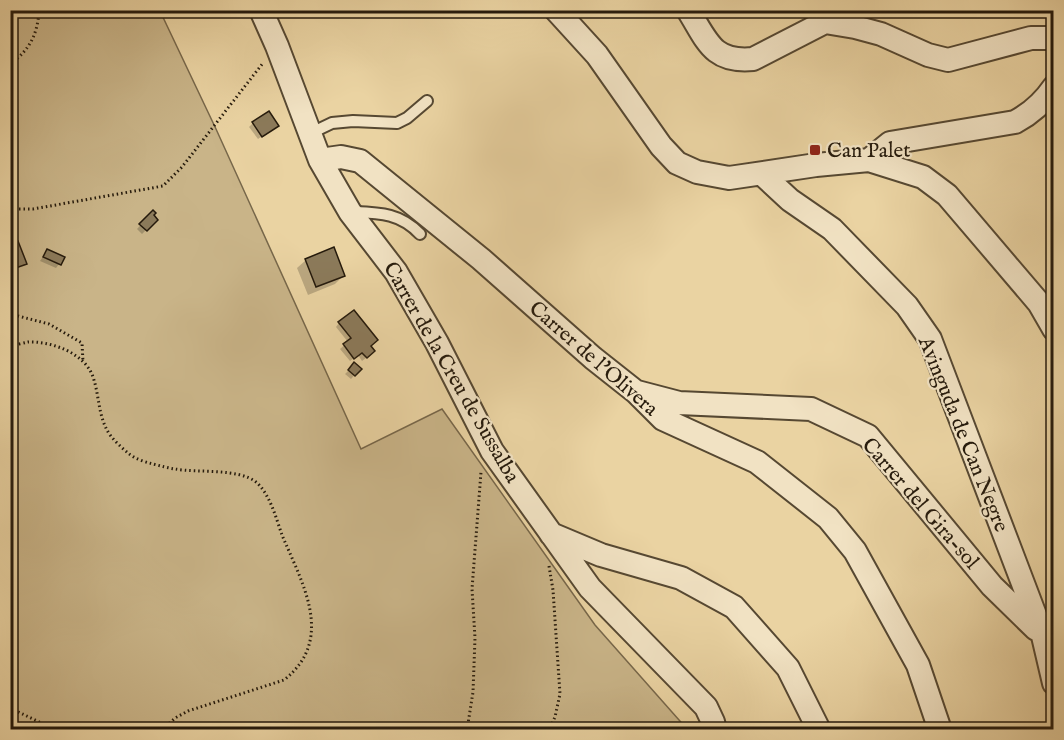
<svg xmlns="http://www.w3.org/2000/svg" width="1064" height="740" viewBox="0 0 1064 740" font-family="'IM FELL English',serif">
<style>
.green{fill:#c9b488;stroke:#77674a;stroke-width:1.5}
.shadow{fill:#0003}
.building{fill:#8b7a5a;stroke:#251a0c;stroke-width:1.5}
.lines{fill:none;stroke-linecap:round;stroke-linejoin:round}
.lane-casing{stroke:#564832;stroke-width:14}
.street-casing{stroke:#564832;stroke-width:26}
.path{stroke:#251a0c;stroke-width:3;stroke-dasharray:1.5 3;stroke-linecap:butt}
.lane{stroke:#f1e2c3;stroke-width:10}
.street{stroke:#f1e2c3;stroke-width:22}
.poi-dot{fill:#8f2418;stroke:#f1e2c3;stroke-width:2}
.labels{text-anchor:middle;stroke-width:4.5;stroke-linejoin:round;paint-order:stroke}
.poi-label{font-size:21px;fill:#251a0c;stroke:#f1e2c3;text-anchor:start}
.street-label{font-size:21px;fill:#251a0c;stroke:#f1e2c3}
</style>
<rect width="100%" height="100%" fill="#ead3a2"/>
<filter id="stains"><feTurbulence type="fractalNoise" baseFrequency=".00333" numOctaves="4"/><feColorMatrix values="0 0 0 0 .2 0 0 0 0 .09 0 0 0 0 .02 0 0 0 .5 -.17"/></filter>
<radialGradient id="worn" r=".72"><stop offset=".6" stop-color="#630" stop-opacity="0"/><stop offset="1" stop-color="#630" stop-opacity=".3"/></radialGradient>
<path class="green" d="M10,11H160L216,129L361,449L442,409L595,625L687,729H11Z"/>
<path class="shadow" d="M253,123L273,129L258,139L249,127Z
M153,212L152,216L156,220L142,234L137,229Z
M47,251L59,264L56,268L40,261Z
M306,260L343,276L335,284L308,295L297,268Z
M339,323L369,346L370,355L362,361L358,355L350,361L340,349L348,342L336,327Z
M355,364L360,369L351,379L345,374Z"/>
<path class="building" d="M269,111L279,126L262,137L252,122Z
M153,210L156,213L154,215L158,220L147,231L139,224Z
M18,241L27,264L10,270V244Z
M334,247L345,276L316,287L305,259Z
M47,249L65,257L61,265L43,257Z
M354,310L378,340L371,346L375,351L367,358L362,353L354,359L343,344L351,338L338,322Z
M354,362L362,369L355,376L348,370Z"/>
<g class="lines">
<defs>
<path id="lane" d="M309,134L332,123L353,121L397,123L407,118L427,101
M352,212C380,213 400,213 420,234"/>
<path id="street" d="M261,10L277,46L320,160L350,212L396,272L437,343L492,451L590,588L706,707L713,722L715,730
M556,10L597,55L661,146L677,163L697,172L729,178L816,165L869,160L923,177L947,195L1039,303L1054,329
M688,10C707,40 712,63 753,59L825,22L855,27L881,34L928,55L948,60L1031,38H1054
M320,160L341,157L360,161L481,259L593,358L636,392L663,419L757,462L828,518L855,551L918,665L940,730
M869,160L890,143L1015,122C1032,113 1043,103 1054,87
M762,174L790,200L832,229L907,306L930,339L1043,636L1054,683
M637,392L679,403L811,409L868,436L992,586L1036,629
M551,534L601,555L681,578L734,607L788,668L819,730"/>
</defs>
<use href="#lane" class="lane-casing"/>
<use href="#street" class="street-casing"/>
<path class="path" d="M10,64C29,51 38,34 39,10
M10,209H33L163,186L182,167L263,63
M10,311L18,316L49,324L82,343L83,362
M10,346C16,345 23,343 28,342C51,341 85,353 93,377C99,394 98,413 107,430C111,438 121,447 128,453C135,459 145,462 153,464C161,466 168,468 175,469C198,473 238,468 256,482C270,494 276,518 282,535C302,583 336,639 284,680L188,711L175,718L162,730
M549,566L553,590L560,694L555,717L549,730
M10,708L56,730
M467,730L473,692L475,638L472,589L481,472"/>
<use href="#lane" class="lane"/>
<use href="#street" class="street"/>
</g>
<rect class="poi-dot" x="809" y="144" width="12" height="12" rx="3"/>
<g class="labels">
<g class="poi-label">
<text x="827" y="157">Can Palet</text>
</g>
<g class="street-label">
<text transform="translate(594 358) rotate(41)" y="7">Carrer de l'Olivera</text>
<text transform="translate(452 372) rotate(60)" y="7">Carrer de la Creu de Sussalba</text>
<text transform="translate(964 434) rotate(68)" y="7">Avinguda de Can Negre</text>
<text transform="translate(921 503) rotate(49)" y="7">Carrer del Gira-sol</text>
</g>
</g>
<rect width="1064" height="740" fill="none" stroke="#ead3a2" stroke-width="36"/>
<rect x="12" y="12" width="1040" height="716" fill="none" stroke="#251a0c" stroke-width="3"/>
<rect x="18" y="18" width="1028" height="704" fill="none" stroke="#251a0c" stroke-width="1.5"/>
<rect width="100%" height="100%" filter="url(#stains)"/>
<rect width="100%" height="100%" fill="url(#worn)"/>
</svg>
